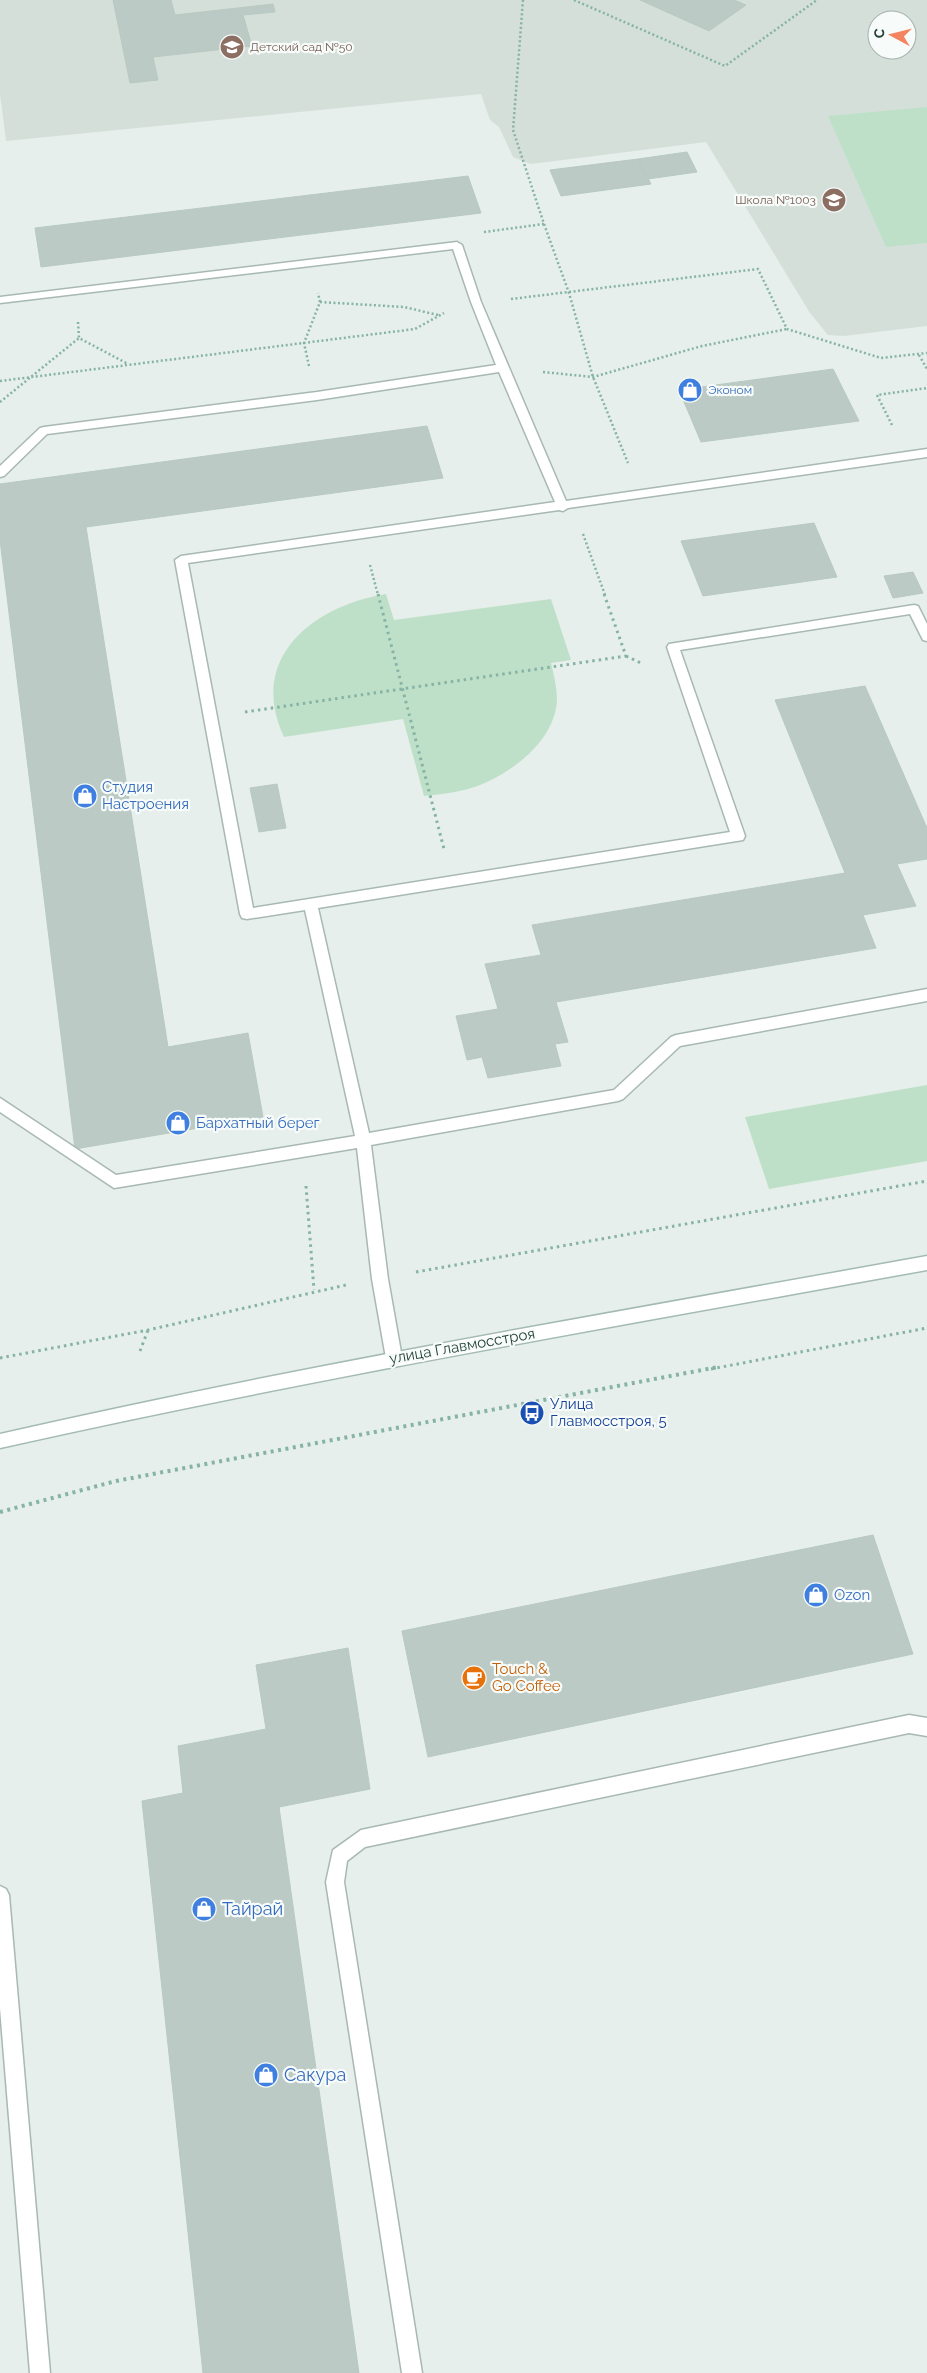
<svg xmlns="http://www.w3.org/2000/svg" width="927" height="2373" viewBox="0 0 927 2373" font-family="Raleway,sans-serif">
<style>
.built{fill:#d4dfda;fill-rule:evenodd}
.green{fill:#bfe0c8}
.building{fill:#bbcac4;stroke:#b8c9c2}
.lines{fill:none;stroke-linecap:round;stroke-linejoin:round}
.lane-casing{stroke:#a8b8b2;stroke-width:3}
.secondary-casing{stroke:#a4bbb3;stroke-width:3}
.path-far2{stroke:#86b3a5;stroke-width:2.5;stroke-dasharray:2 2.5;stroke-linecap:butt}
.path-far1{stroke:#86b3a5;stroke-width:3;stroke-dasharray:2.5 4;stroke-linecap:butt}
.path{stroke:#86b3a5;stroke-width:4;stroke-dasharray:3 4.5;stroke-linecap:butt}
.lane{fill:#fff;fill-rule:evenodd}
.secondary{fill:#fff;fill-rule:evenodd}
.labels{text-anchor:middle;stroke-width:4.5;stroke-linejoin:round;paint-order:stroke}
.far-education-label{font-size:12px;fill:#785e54;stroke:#f7fbf9;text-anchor:start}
.far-shop-label{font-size:12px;fill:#366cbe;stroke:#f7fbf9;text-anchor:start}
.shop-label{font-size:15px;fill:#366cbe;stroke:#f7fbf9;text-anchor:start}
.street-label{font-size:15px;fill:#24423a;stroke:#f7fbf9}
.transit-label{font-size:15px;fill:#164399;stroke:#f7fbf9;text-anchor:start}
.food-label{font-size:15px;fill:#c56008;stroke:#f7fbf9;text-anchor:start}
.near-shop-label{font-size:18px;fill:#366cbe;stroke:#f7fbf9;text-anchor:start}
</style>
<rect width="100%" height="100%" fill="#e6efeb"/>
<path class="built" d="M0,0H927V326L844,336L828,335L810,313L706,142L531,164L513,157L499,127L490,120L481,94L6,141L0,94ZM877,20H907V50H877Z"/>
<path class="green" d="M927,107V243L886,247L828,116Z
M386,594L394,620L551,599L571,660L551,663C554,676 557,687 557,701C554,741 514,771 480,785C462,792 443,794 424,796L403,719L284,737C247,658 313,606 386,594Z
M927,1085V1161L769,1189L745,1117Z"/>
<path class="building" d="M113,0H171L175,15L273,4L275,12L243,15L252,46L153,57L158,80L130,83Z
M640,0H734L746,5L709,31Z
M687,152L697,172L648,179L638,159Z
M638,159L651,184L561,196L550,170Z
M468,176L481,213L41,267L35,228Z
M833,369L859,421L701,442L679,390Z
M427,426L443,478L86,527L168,1047L248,1033L263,1117L75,1149L0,540V484Z
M814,523L837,577L703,596L681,541Z
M913,572L923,593L893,598L884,576Z
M865,686L927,828V859L897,864L916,906L863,915L876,948L556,1002L568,1042L555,1044L561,1066L488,1078L482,1057L467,1060L456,1016L498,1009L485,964L541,955L532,925L845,873L775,700Z
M277,784L286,828L259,832L250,788Z
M873,1535L913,1654L428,1757L402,1631Z
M348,1648L370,1789L279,1807L359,2373H203L142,1801L183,1793L178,1746L266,1729L256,1665Z"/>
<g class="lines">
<defs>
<path id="lane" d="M457,242L462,245L481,302L566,501L927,449V457L568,508L563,511L559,510L188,563L253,908L730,832L667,647L669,644L914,605L918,606L927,624V641L923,640L910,614L680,650L745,836L743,840L318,908L369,1133L614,1090L671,1037L676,1035L927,989V1001L680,1046L623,1099L618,1101L371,1145L388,1279L402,1358L400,1363L394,1365L388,1363L386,1358L372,1279L357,1148L114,1188L0,1112V1098L116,1175L355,1136L305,910L247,919L242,918L240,914L175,560L181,556L555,502L499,372L317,400L47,434L4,476L0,477V466L40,428L44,427L317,392L496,365L471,302L453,249L0,303V297Z
M909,1715L927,1718V1736L909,1733L365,1847L347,1861L344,1882L422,2373H402L326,1882L333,1850L361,1830Z
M0,1886L6,1889L9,1895L50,2373H30L0,2008Z"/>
<path id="secondary" d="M927,1256V1270C617,1326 307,1379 0,1448V1434C307,1364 617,1312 927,1256Z"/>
</defs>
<use href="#lane" class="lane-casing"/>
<use href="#secondary" class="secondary-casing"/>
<path class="path-far2" d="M574,0L725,66L817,0
M544,224L569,293L593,377L628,463
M484,232L544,224L513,130L523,0
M511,299L758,269L787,329L881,358L927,353
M320,302L404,307L438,315
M78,322L79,338L128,364
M919,355L927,369
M309,366L304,343L320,302L318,293
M543,372L593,377L702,346L787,329
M0,381L415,329L444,313
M0,402L79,338
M892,425L877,395L927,388
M583,534L605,595
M370,565L378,595"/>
<path class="path-far1" d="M378,594L444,849
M626,656L641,663
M245,712L626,656L604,594
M306,1186L314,1290
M416,1272L927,1181
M140,1351L148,1330
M0,1358L148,1330L346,1285
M711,1369L927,1328"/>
<path class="path" d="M0,1512L116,1481L718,1367"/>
<use href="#lane" class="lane"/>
<use href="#secondary" class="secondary"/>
</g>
<defs>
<symbol id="school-disc" viewBox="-11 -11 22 22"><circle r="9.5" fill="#8d6e63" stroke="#f7fbf9"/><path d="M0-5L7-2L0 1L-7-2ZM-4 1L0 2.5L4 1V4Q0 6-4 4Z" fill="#fff"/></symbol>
<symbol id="shop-disc" viewBox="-11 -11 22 22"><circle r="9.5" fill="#3f7fe0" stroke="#f7fbf9"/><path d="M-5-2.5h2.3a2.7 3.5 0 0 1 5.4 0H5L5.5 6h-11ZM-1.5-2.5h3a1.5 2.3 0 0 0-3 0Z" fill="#fff"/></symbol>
<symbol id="bus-disc" viewBox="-11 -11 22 22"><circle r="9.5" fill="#1a4fb4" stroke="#f7fbf9"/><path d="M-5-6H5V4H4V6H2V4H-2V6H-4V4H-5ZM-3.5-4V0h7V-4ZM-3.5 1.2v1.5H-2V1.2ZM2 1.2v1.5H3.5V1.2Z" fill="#fff"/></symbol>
<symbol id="cafe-disc" viewBox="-11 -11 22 22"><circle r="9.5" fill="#e8710a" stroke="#f7fbf9"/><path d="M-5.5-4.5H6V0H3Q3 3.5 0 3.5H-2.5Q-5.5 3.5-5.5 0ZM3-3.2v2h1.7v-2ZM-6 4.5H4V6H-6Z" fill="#fff"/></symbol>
</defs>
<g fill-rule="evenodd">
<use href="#school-disc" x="218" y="33" width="28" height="28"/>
<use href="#school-disc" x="820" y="186" width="28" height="28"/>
<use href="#shop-disc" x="676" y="376" width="28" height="28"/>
<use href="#shop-disc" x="71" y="782" width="28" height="28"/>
<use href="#shop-disc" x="164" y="1109" width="28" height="28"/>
<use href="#bus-disc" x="518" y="1399" width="28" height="28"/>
<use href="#shop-disc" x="802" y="1581" width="28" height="28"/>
<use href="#cafe-disc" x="460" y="1664" width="28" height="28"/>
<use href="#shop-disc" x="190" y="1895" width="28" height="28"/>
<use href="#shop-disc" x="252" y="2061" width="28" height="28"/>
</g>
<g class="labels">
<g class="far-education-label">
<text x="250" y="51">Детский сад №50</text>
<text x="816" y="204" text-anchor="end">Школа №1003</text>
</g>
<g class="far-shop-label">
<text x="708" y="394">Эконом</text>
</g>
<g class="shop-label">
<text x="102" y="792">Студия<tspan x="102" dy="17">Настроения</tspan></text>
<text x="196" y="1128">Бархатный берег</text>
<text x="834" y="1600">Ozon</text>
</g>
<g class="street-label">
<text transform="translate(462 1346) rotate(-10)" y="5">улица Главмосстроя</text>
</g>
<g class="transit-label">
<text x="550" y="1409">Улица<tspan x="550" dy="17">Главмосстроя, 5</tspan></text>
</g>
<g class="food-label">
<text x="492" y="1674">Touch &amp;<tspan x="492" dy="17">Go Coffee</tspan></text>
</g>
<g class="near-shop-label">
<text x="222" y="1915">Тайрай</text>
<text x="284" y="2081">Сакура</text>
</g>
</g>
<g transform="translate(892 35) rotate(277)"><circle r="24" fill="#f7fbf9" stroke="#a3b1ad"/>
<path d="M0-4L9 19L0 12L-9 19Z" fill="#f4845f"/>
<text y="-8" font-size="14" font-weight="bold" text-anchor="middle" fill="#24423a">С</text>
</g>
</svg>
